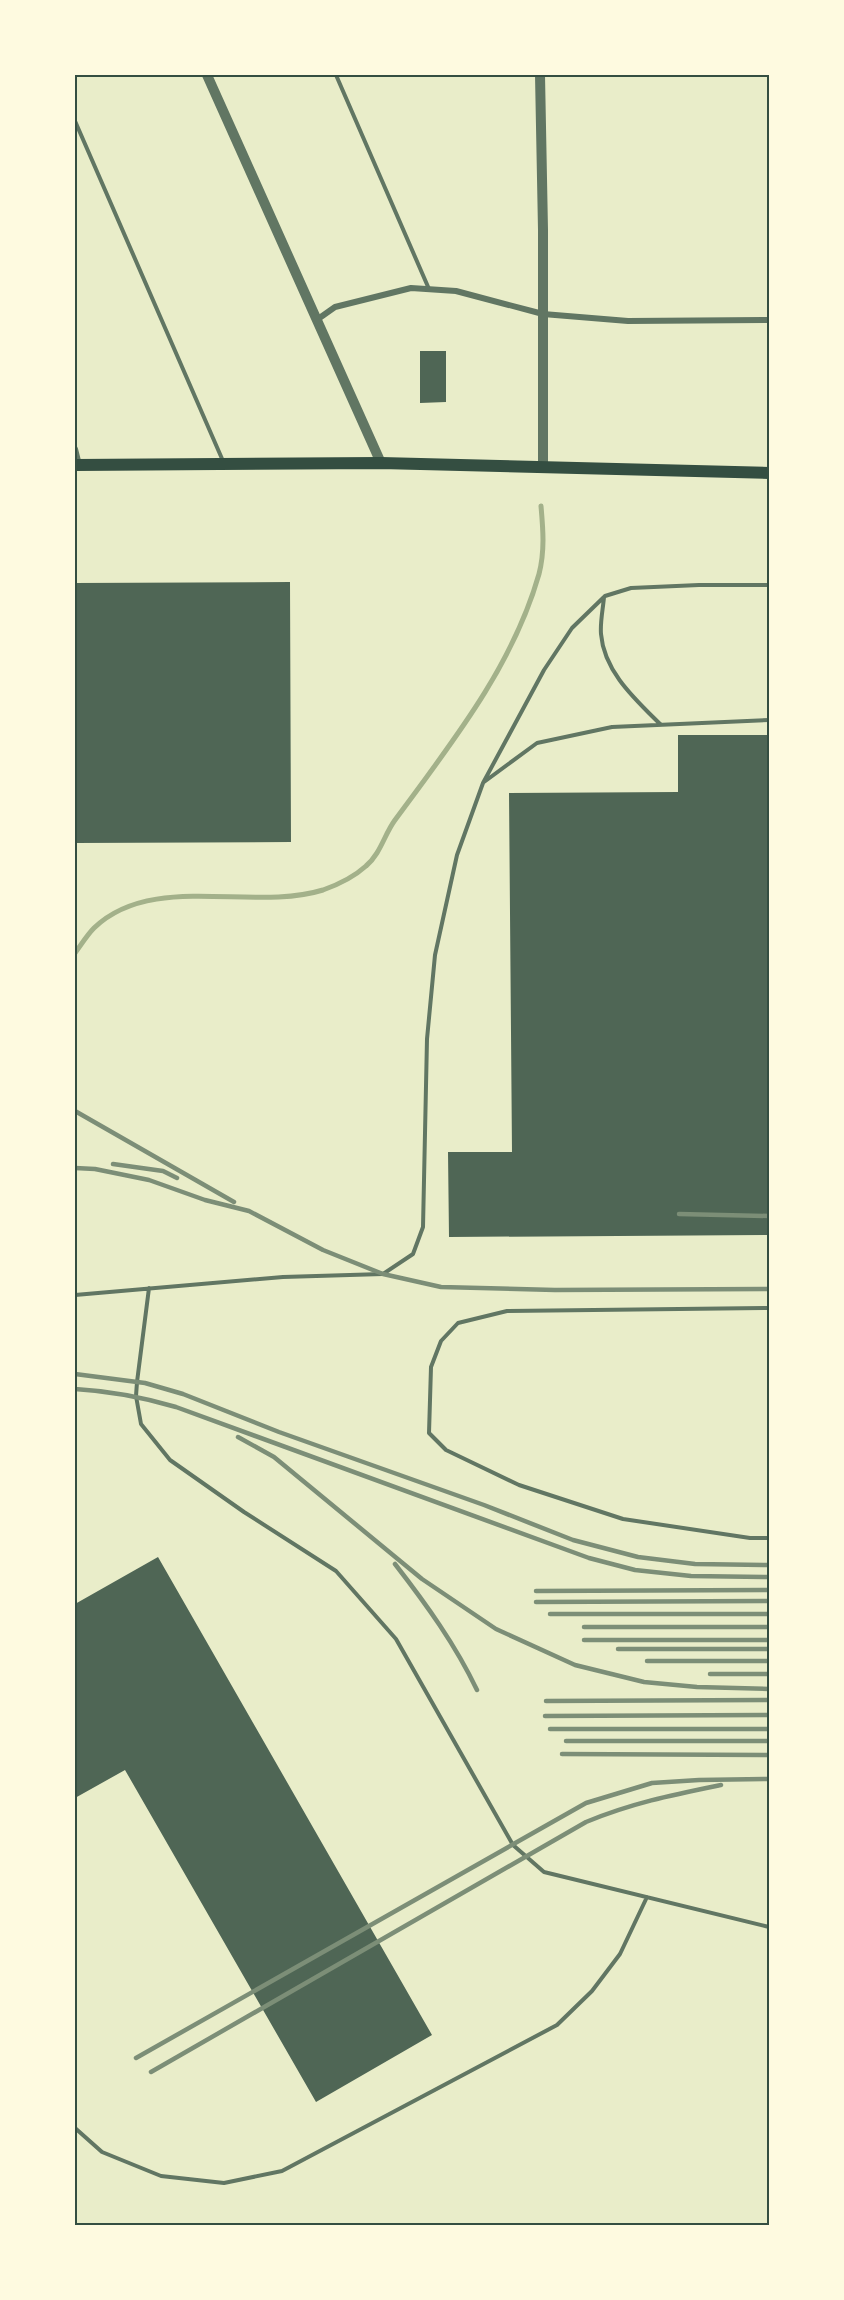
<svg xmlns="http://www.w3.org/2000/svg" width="844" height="2300" viewBox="0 0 844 2300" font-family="Cabin,sans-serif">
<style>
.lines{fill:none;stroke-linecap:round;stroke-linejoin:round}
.stream{stroke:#a3b18a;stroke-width:5}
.building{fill:#4f6655}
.service{stroke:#617663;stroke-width:4}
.minor{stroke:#617663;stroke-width:6}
.tertiary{stroke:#617663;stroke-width:10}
.secondary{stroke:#344e41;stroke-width:12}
.rail{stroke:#7c8e77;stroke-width:4.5}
.neatline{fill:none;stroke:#344e41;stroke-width:2}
</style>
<rect width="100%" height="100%" fill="#e9edc9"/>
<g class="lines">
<path class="stream" d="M75,953C81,945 87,935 94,928C152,872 252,912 323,890C337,885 355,876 366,866C381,853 384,835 395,820C451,744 513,666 539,574C545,551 543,529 541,506"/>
</g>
<path class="building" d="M420,351H446V402L420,403Z
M290,582L291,842L75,843V583Z
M678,735H769V1235L449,1237L448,1152H512L509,793L678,792Z
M158,1557L432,2035L316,2102L125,1770L75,1798V1604Z"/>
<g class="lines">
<path class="service" d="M336,75L429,289
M75,121L223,461
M604,597C603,609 600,622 601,634C604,672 636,700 661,725
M484,782L537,743L612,727L769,720
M149,1288L137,1382L136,1396L141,1424L170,1460L244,1512L336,1571L396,1639L513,1845L544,1872L769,1927
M75,1295L283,1277L383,1274L413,1254L423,1227L427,1039L435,955L457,855L483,783L544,670L572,628L605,596L631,588L699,585H769
M769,1308L507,1311L458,1323L441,1341L431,1367L429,1433L446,1450L519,1485L623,1519L750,1538H769
M75,2128L102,2152L161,2176L224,2183L282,2171L557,2025L592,1991L620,1954L647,1897"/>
<path class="minor" d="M318,319L335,307L411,288L456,291L543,314L628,321L769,320
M75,449L79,465"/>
<path class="tertiary" d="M207,75L381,463
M540,75L543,230V467"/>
<path class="secondary" d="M75,465L381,463L769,473"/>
<path class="rail" d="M75,1111L234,1202
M113,1164L163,1171L177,1178
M75,1168L95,1169L149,1180L205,1200L249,1211L323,1250L383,1274L441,1287L555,1290L769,1289
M679,1214L769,1216
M75,1374L145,1383L183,1394L279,1432L484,1505L573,1540L638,1557L695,1564L769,1565
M75,1389C110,1391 142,1397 176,1407L589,1558L635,1570L691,1576L769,1577
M238,1437L274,1457L422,1579L496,1629L575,1665L644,1682L697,1687L769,1689
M395,1564C426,1604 455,1644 477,1690
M536,1591L769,1590
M536,1602L769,1601
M550,1614H769
M584,1627H769
M584,1640H769
M618,1649H769
M647,1661H769
M710,1674H769
M546,1701L769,1700
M545,1716L769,1715
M550,1729H769
M566,1741H769
M562,1754L769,1755
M136,2058L586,1803L652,1783L699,1780L769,1779
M151,2072L586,1822C632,1803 672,1795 721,1785"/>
</g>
<rect width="844" height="2300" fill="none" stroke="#fefae0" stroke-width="153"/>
<rect x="76" y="76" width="692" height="2148" class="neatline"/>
</svg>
